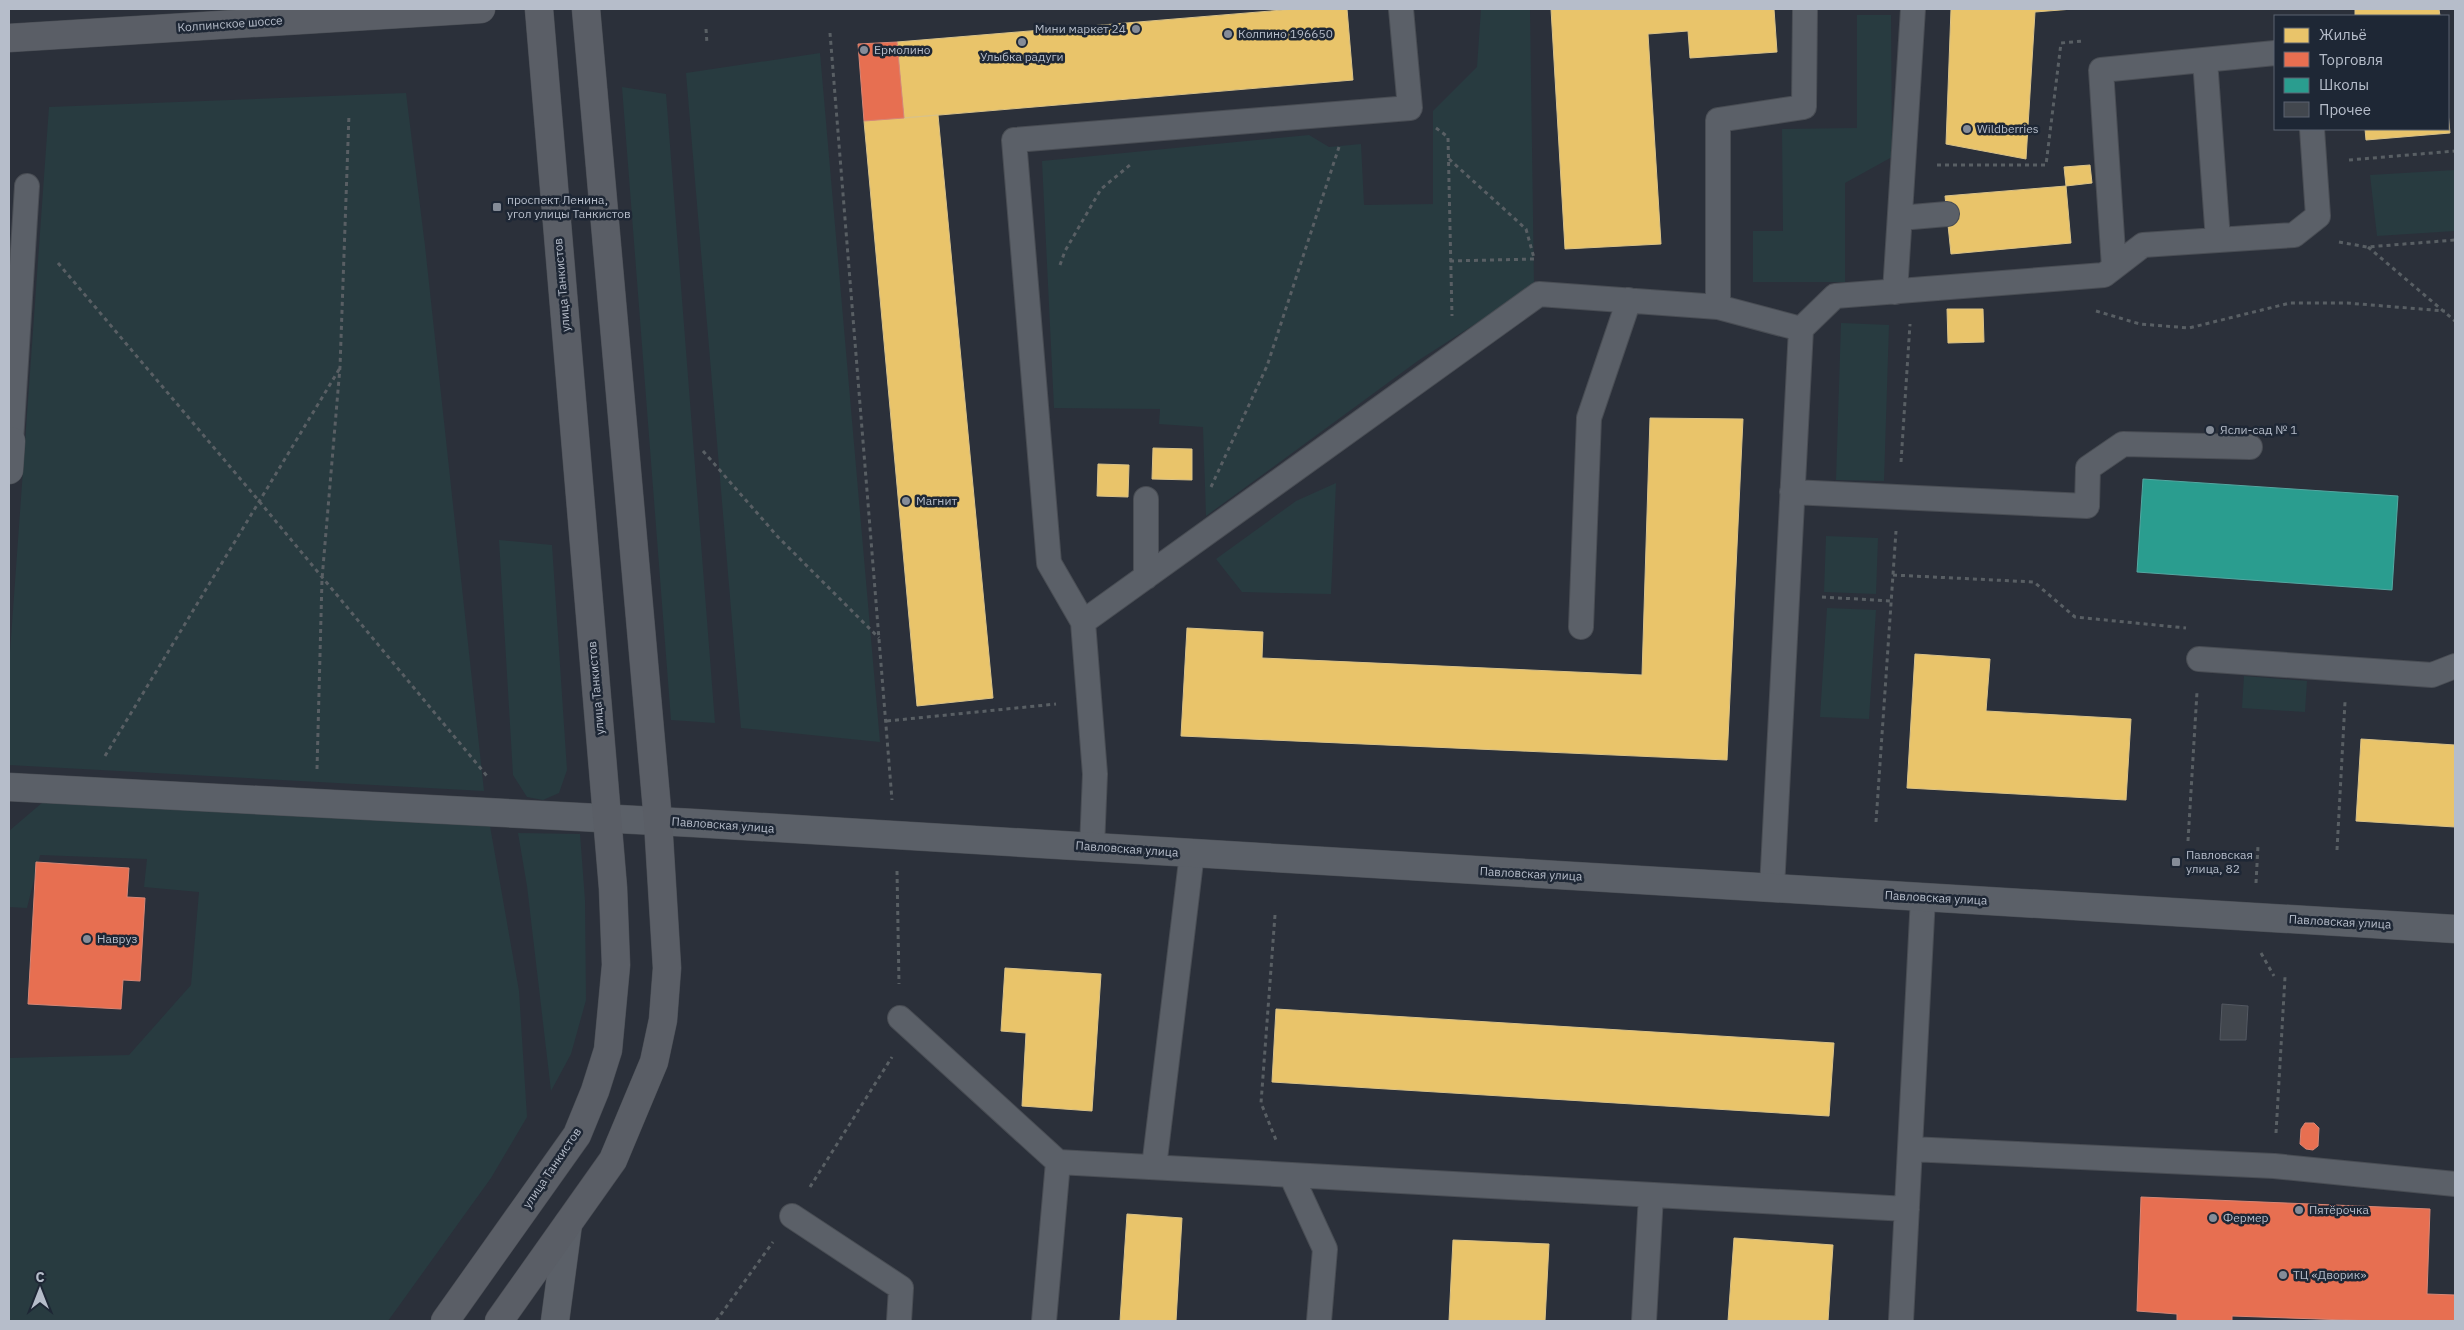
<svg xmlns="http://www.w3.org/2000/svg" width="2464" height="1330" viewBox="0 0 2464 1330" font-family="'IBM Plex Sans',sans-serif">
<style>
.green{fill:#283b40}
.homes{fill:#e9c46a;stroke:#dac287}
.shops{fill:#e76f51;stroke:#d88675}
.schools{fill:#2a9d8f;stroke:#54a7a1}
.building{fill:#42474e;stroke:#535861}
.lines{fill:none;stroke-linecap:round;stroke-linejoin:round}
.lane-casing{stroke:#494d54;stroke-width:26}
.street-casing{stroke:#494d54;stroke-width:29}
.secondary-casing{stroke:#494d54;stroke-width:29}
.path{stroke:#595f64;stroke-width:3;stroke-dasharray:4 4;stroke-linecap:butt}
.lane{stroke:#5b6068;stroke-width:24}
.street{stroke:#5b6068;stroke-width:28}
.secondary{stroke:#5a5e66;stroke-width:28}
.poi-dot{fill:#858c98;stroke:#1e2735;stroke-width:2}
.labels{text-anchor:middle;stroke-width:5;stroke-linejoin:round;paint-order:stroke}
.street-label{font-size:12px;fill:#b6bdca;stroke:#1e2735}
.poi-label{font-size:12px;fill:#b6bdca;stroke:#1e2735;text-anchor:start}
</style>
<rect width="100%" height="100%" fill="#2b303a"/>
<path class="green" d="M1481,9H1530L1534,286L1419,360L1206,516L1203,427L1159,424L1160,409L1054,408L1042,161L1309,135L1329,147L1361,144L1364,205L1433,204V111L1477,67Z
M1857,15H1891L1892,157L1845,183V282H1753V231H1783L1782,129L1857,128Z
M820,53L880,742L741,728L686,73Z
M622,87L666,94L715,723L671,720Z
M406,93L425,246L484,791L9,765V666L49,107Z
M2455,170V231L2377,236L2370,175Z
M1841,323L1889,325L1884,481L1836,480Z
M1336,483L1331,594L1242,592L1216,559L1296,501Z
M1826,536L1878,538L1876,594L1824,592Z
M499,540L552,545L567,770L559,793L543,800L527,797L513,775Z
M1827,608L1876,610L1869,719L1820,717Z
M2244,676L2307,681L2305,712L2242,708Z
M43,802L490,826L519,991L527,1117L491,1178L388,1321H9V1058L129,1055L191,985L199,892L144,887L147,859L40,855L27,908L9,907V831Z
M518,833L580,834L585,900L586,1000L571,1054L551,1091L527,886Z"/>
<path class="homes" d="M1295,9H1347L1353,80L904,118L897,42Z
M1551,9H1774L1777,52L1690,58L1688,31L1648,34L1661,244L1565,249Z
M1951,9H2073L2035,12L2026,159L1946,144Z
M2355,9H2439L2440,16H2355Z
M2448,112L2450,133L2366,140L2365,129H2448Z
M938,115L993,698L917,706L864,121Z
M2090,165L2092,183L2066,186L2064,167Z
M2066,186L2071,243L1951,254L1945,196Z
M1947,309H1983L1984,342L1948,343Z
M1650,418L1743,419L1727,760L1181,736L1187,628L1263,632L1262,658L1642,675Z
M1153,448L1192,449V480L1152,479Z
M1098,464L1129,465L1128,497L1097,496Z
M1915,654L1990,659L1986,711L2131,719L2126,800L1907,788Z
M2361,739L2455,745V827L2356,821Z
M1005,968L1101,974L1092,1111L1022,1106L1026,1033L1001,1031Z
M1276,1009L1834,1043L1829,1116L1272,1082Z
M1127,1214L1182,1218L1176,1321H1120Z
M1734,1238L1833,1245L1828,1321H1728Z
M1453,1240L1549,1244L1545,1321H1449Z"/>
<path class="shops" d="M897,42L904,118L864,121L858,44Z
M36,862L129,868L127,897L145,898L140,981L123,980L121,1009L28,1004Z
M2305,1123H2314L2319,1128L2318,1146L2313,1150L2306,1149L2300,1144L2301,1129Z
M2141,1197L2430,1209L2427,1294L2455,1295V1321H2375L2232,1316V1321H2177V1314L2137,1311Z"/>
<path class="schools" d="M2143,479L2398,496L2392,590L2137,572Z"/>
<path class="building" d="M2222,1004L2248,1006L2246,1040H2220Z"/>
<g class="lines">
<defs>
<path id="lane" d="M2205,60L2218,240
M1900,218L1947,214
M2114,267L2101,70L2275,53
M1895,292L1913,9
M1718,307V120L1804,107L1805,9
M1801,329L1835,296L2104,275L2143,245L2294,235L2318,216L2312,129
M9,440L11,441L27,186
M1792,492L2087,506L2088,468L2123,444L2250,447
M1146,499V577
M1083,622L1539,294L1718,307L1801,329L1772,888
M1581,627L1589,418L1629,300
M2199,659L2432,675L2455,666
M1092,847L1095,774L1083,622L1049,563L1014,140L1410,108L1401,9
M900,1018L1058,1162L1907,1209
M1910,1149L2274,1166L2455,1184
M1154,1167L1192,853
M1291,1175L1325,1249L1319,1321
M792,1216L901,1288L899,1321
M1044,1321L1058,1162
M1644,1321L1651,1195
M1901,1321L1923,897"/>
<path id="street" d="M9,470L11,441
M9,787L694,823L2455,929
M555,1321L568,1224"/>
<path id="secondary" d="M9,38L481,9
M445,1321L577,1135L595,1091L608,1050L616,965L613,888L539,9
M499,1321L613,1160L654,1062L663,1020L667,968L658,821L586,9"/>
</defs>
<use href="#lane" class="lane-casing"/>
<use href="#street" class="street-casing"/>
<use href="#secondary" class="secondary-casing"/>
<path class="path" d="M706,29L707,44
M830,33L892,800
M1436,128L1448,137L1452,316
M1449,159L1526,229L1534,258
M2349,160L2455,151
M1937,165H2046L2061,43L2083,41
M2339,242L2367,247L2455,240
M2368,247L2455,321
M1450,261L1535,259
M58,263L259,501L487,776
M1060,265L1065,251L1101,189L1130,165
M2096,311L2140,324L2189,328L2290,303H2347L2445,311
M703,451L778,537L879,638
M1901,462L1910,324
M1211,487L1267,366L1339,147
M1893,575L2034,582L2075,617L2186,628
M1822,597L1891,601
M887,721L1056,704
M105,756L340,368
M317,769L322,579L340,367L349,114
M1876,822L1896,531
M2188,841L2197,692
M2337,850L2345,702
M897,871L899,984
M2256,883L2258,846
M1275,915L1261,1103L1276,1140
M2261,953L2274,976
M2276,1133L2285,977
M810,1187L892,1057
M716,1321L773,1242"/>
<use href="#lane" class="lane"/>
<use href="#street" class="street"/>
<use href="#secondary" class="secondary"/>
</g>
<g class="poi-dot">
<circle cx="1136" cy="29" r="5"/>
<circle cx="1228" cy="34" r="5"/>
<circle cx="1022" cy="42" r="5"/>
<circle cx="864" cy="50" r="5"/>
<circle cx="1967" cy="129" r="5"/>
<rect x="492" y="202" width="10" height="10" rx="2.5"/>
<circle cx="2210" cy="430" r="5"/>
<circle cx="906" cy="501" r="5"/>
<rect x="2171" y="857" width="10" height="10" rx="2.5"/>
<circle cx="87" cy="939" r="5"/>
<circle cx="2299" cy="1210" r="5"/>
<circle cx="2213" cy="1218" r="5"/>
<circle cx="2283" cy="1275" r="5"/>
</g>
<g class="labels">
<g class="street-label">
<text transform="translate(230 24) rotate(-4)" y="4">Колпинское шоссе</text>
<text transform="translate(562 285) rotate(-95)" y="4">улица Танкистов</text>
<text transform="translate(596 688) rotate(-95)" y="4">улица Танкистов</text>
<text transform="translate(723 825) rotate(4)" y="4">Павловская улица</text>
<text transform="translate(1127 849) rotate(4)" y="4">Павловская улица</text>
<text transform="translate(1531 874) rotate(3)" y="4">Павловская улица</text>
<text transform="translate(1936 898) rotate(3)" y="4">Павловская улица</text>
<text transform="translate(2340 922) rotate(3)" y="4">Павловская улица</text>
<text transform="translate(552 1168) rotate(-56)" y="4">улица Танкистов</text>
</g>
<g class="poi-label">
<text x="1126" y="33" text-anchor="end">Мини маркет 24</text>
<text x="1238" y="38">Колпино 196650</text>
<text x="874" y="54">Ермолино</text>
<text x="1022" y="61" text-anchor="middle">Улыбка радуги</text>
<text x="1977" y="133">Wildberries</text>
<text x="507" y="204">проспект Ленина,<tspan x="507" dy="14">угол улицы Танкистов</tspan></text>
<text x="2220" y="434">Ясли-сад № 1</text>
<text x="916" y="505">Магнит</text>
<text x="2186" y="859">Павловская<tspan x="2186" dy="14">улица, 82</tspan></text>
<text x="97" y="943">Навруз</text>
<text x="2309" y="1214">Пятёрочка</text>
<text x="2223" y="1222">Фермер</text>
<text x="2293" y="1279">ТЦ «Дворик»</text>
</g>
</g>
<rect width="2464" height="1330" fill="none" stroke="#b6bdca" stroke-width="20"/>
<rect x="2274" y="15" width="175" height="115" fill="#1e2735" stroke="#5b6371"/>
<rect x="2284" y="28" width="25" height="15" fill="#e9c46a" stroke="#5b6371"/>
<text x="2319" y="40" font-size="15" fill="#b6bdca">Жильё</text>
<rect x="2284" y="52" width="25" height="15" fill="#e76f51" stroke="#5b6371"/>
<text x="2319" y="65" font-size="15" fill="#b6bdca">Торговля</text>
<rect x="2284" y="78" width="25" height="15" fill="#2a9d8f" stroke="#5b6371"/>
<text x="2319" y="90" font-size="15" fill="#b6bdca">Школы</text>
<rect x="2284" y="102" width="25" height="15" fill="#42474e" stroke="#5b6371"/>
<text x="2319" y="115" font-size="15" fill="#b6bdca">Прочее</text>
<g transform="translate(40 1290)" stroke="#1e2735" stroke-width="4" paint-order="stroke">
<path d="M0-4L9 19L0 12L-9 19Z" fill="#b6bdca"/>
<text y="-8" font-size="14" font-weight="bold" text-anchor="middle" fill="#b6bdca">С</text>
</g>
</svg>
